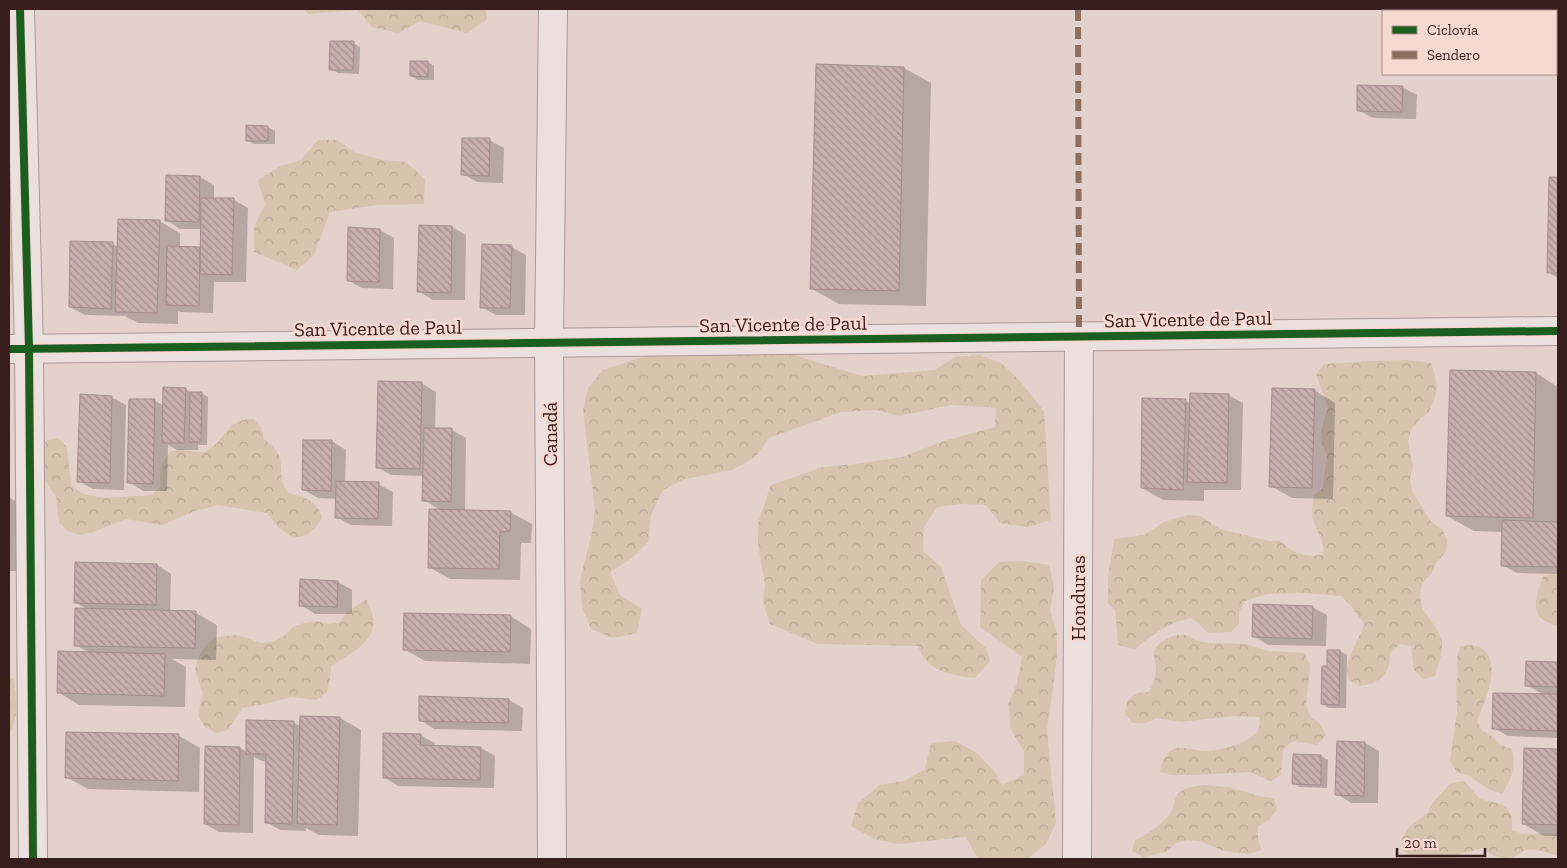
<svg xmlns="http://www.w3.org/2000/svg" width="1567" height="868" viewBox="0 0 1567 868" font-family="'Zilla Slab',serif">
<style>
.forest{fill:url(#forest-crowns)}
.shadow{fill:#0003}
.building{fill:url(#building-back-hatch);stroke:#a58d8d}
.lines{fill:none;stroke-linecap:round;stroke-linejoin:round}
.minor-casing{stroke:#a99895;stroke-width:30}
.tertiary-casing{stroke:#a99895;stroke-width:30}
.minor{stroke:#ece0de;stroke-width:28}
.tertiary{stroke:#ece0de;stroke-width:28}
.quiet{stroke:#8d6e63;stroke-width:6;stroke-dasharray:12 6;stroke-linecap:butt}
.cycleway-casing{stroke:#f6d9d1;stroke-width:11}
.cycleway{stroke:#1b5e20;stroke-width:8}
.labels{text-anchor:middle;stroke-width:5;stroke-linejoin:round;paint-order:stroke}
.street-label{font-size:20px;fill:#381d1d;stroke:#f6d9d1}
</style>
<defs>
<pattern id="forest-crowns" width="20" height="18" patternUnits="userSpaceOnUse" patternTransform="scale(1.25)"><rect width="20" height="18" fill="#d7c3ae"/><path d="M2 6a3 3 0 1 1 6 0M12 15a3 3 0 1 1 6 0" fill="none" stroke="#b9a795"/></pattern>
<pattern id="building-back-hatch" width="6" height="6" patternUnits="userSpaceOnUse" patternTransform="scale(1.25)"><rect width="6" height="6" fill="#c8afae"/><path d="M-1 5l2 2M0 0l6 6M5-1l2 2" fill="none" stroke="#a38e8d"/></pattern>
</defs>
<rect width="100%" height="100%" fill="#e4d1cc"/>
<path class="forest" d="M304,9H486L487,19L467,33L420,21L398,33L372,27L358,10L308,14Z
M318,140H337L354,152L382,160L406,162L425,179L424,204L377,205L330,212L314,255L297,270L254,252V227L265,204L258,180L278,167L301,160Z
M9,171L11,180L13,281L9,289Z
M718,346L790,354L863,376L935,370L955,357L979,355L1001,363L1020,381L1044,411L1051,520L1027,527L1000,523L986,505L962,504L937,507L924,527L923,551L941,567L961,625L986,648L990,661L975,678C959,676 938,674 926,660C922,656 920,650 918,646L818,644L770,624L763,602L765,586L758,544V523L771,485L823,467L856,464L902,457L944,441L995,427L996,408L951,405L899,416L876,410L841,412L769,438L754,458L732,470L685,479L663,490L651,515L648,542L631,559L610,572L620,595L642,609L637,633L613,638L591,629L582,606L580,580L592,533L595,509L583,411L588,388L603,370L648,355Z
M1407,360L1431,363L1435,375L1437,388L1434,400L1429,412L1419,420L1411,430L1408,442L1413,466L1410,479L1412,491L1432,523L1442,529L1447,540L1446,552L1436,563L1431,574L1422,583L1420,596L1422,608L1436,628L1442,640V652L1435,676L1423,679L1414,670L1411,646L1400,644L1390,654L1389,666L1383,677L1371,684L1359,686L1348,679C1348,675 1347,671 1347,667C1349,653 1360,638 1364,624L1357,614L1342,596L1304,593L1267,594L1245,601L1239,612V624L1231,632L1208,633L1197,622L1190,618C1169,622 1152,635 1135,649L1118,645L1115,610L1108,603V576L1114,539L1144,535L1164,522L1188,515L1200,516L1220,529L1269,541H1280C1294,553 1305,559 1324,554C1323,537 1317,534 1313,519C1311,511 1313,503 1314,495L1323,488L1327,455L1322,444L1321,431L1328,407L1316,374L1324,364L1371,361Z
M254,419L261,428L264,439L273,447L280,457L282,481L287,492C305,499 316,498 322,518C304,549 284,538 267,513L218,505L195,511L162,525L126,519L93,532L80,535L68,531L59,522L56,497L42,476L40,451L46,441L58,438L67,447L71,485L81,493L104,498L152,495L161,486C159,470 160,464 171,451L182,449L194,452H206L216,444L232,425L242,420Z
M1023,561L1049,565L1054,587L1050,611L1057,633V657L1047,730L1056,823L1046,844L1027,859H978L966,837L899,844L874,839L851,826L858,803L880,785L904,781L925,769L931,743L955,741L977,753L995,772L1002,785L1024,775V751L1011,730L1008,705L1017,683L1022,657L980,627L981,580L999,562Z
M1556,574H1558V626C1555,625 1551,624 1547,622C1528,613 1538,591 1543,576Z
M366,599C387,637 359,648 331,666L330,679L327,692L317,700L291,697L266,704L242,708L228,730L216,733L205,727L199,717L200,704L203,693L195,670L198,658L206,645L215,637L238,635L261,643L272,642L283,637L293,627L304,623L316,621L328,624L339,623L346,613Z
M1175,635H1187L1197,641L1210,643L1245,644L1268,651L1304,653L1310,665L1309,678L1306,704L1310,716L1320,724L1326,735L1317,745L1293,741L1283,749L1281,775L1271,781L1249,772L1197,775H1172L1160,772C1162,764 1163,757 1170,751C1179,744 1193,750 1204,751C1218,752 1255,742 1259,728C1260,725 1260,720 1259,717L1232,716L1181,722L1157,718L1146,723H1133L1125,714L1127,701L1137,693L1149,692C1153,684 1156,677 1156,669C1156,662 1152,655 1155,649C1159,642 1169,638 1175,635Z
M1472,645C1475,646 1481,647 1483,649C1502,664 1485,703 1477,720L1481,730L1492,736L1500,745L1512,749C1516,767 1512,778 1502,794L1490,790L1469,776L1457,772L1450,761L1457,711L1456,685L1458,671L1457,658L1460,646Z
M9,677L14,679C15,698 20,717 9,734Z
M1464,781L1480,799L1501,804L1506,807L1512,817V830L1523,834L1558,833V856C1548,853 1537,848 1526,850C1522,851 1519,854 1515,856C1502,862 1492,856 1482,848L1458,855L1453,859H1424L1413,857L1402,850V839L1408,828L1428,812L1434,801L1451,783Z
M1204,785L1228,787L1263,797L1274,798L1277,810L1269,820L1258,826V838L1261,850L1249,854L1224,851L1200,841L1187,840L1176,843L1166,852L1143,857L1132,851L1135,840C1146,836 1165,822 1171,812C1175,805 1173,797 1181,791C1186,787 1197,786 1204,785Z"/>
<path class="shadow" d="M92,9H133V10Z
M353,43L360,47L359,74L338,73L331,69Z
M428,62L434,66V80H418L411,76Z
M904,68L931,83L926,306L839,304L812,289Z
M1402,87L1417,95L1416,119L1373,118L1358,110Z
M248,126L268,127L275,131V144H254L247,140Z
M489,140L504,148L503,183L477,182L463,174Z
M167,176L200,177L214,185V199H233L248,208L246,282H214L213,313L181,312L178,311V324L138,323L125,316L85,315L70,307L112,244L118,247L159,221L180,233V247L201,248L202,229H180L166,220Z
M1550,178H1558V278L1548,272Z
M452,227L466,235L465,300H433L418,291Z
M380,230L394,238L393,289L362,288L348,280Z
M511,247L526,255L525,315H496L481,307Z
M1536,373L1558,387V574L1517,573L1502,565L1503,532L1474,531L1447,516Z
M421,383L436,392L435,429L452,430L466,438L465,511L510,512L532,524L531,543H521L520,580L450,579L429,567L440,510L424,500V476L391,475L377,467Z
M185,389L193,393H201L208,397L207,445H198V450H177L168,445L167,491H143L129,482L155,401L164,406Z
M1314,390L1335,403L1333,499L1292,498L1271,486Z
M1228,395L1243,403L1241,490H1204V501L1163,500L1142,488L1185,401L1191,404Z
M111,397L126,405L124,490L93,489L79,481Z
M332,441L346,450L345,483L378,484L393,492L392,526L351,525L336,517L337,499L318,498L304,490Z
M9,497L18,503L19,571H9Z
M76,563L157,565L171,574L170,612L196,613L217,625L216,660L172,659L186,667L185,707L79,705L58,692L90,653L75,645L88,610L75,602Z
M338,582L352,590V614H315L301,605Z
M1312,607L1327,615L1326,646L1268,645L1254,636Z
M510,616L531,629L530,664L425,661L404,649Z
M1340,651L1347,655L1346,708H1329L1322,704Z
M1527,662L1558,663V738L1508,736L1494,728L1544,695L1527,685Z
M509,700L523,708L522,731L434,729L420,720Z
M340,718L361,730L358,836L319,835L306,828V831L280,830L266,822L267,762L262,761L254,757L253,833L219,832L205,824L206,747L240,748L247,752L248,721L294,723L301,726Z
M420,735L435,743L434,747L481,748L495,756L494,788L398,786L384,777Z
M179,736L200,748L199,792L88,789L66,777Z
M1365,743L1379,751L1378,803H1351L1337,794Z
M1525,749L1558,750V836H1544L1523,824Z
M1294,755L1321,756L1328,760L1327,788L1300,787L1293,783Z"/>
<path class="building" d="M330,41H354L353,70H329Z
M410,61H428V77L410,76Z
M816,64L904,67L899,291L810,289Z
M1357,85L1403,86L1402,112L1357,111Z
M246,125L268,126V141H246Z
M462,138H490L489,176L461,175Z
M166,175L200,176L199,222L165,221Z
M1549,177H1558V273H1547Z
M201,198H234L232,275L200,274Z
M118,219L160,220L157,313L115,312Z
M419,225L452,226L451,293L417,292Z
M348,227L380,229L379,282L347,281Z
M70,241L113,242L111,309L69,307Z
M482,244L512,245L510,308H480Z
M167,246L200,247L199,306L166,305Z
M1450,370L1536,372L1533,518L1446,516Z
M378,381L422,382L420,469L376,468Z
M163,387L186,388L184,443H162Z
M1272,388L1315,389L1312,488L1269,487Z
M190,392H202L201,442H189Z
M1190,393L1229,394L1227,483L1187,482Z
M80,394L112,396L110,483L77,482Z
M1142,398L1186,399L1183,490L1141,488Z
M129,399H155L153,484L127,483Z
M424,428H452L451,502L422,501Z
M303,440H332L331,491L302,490Z
M336,481L379,482L378,519L335,518Z
M429,509L511,511L510,531L500,532L499,569L428,568Z
M1502,520L1558,522V567L1501,566Z
M75,562L157,564L156,605L74,603Z
M300,579L338,581L337,607L299,606Z
M1253,604L1313,606L1312,639L1252,637Z
M75,608L196,611L195,648L74,646Z
M404,613L511,615L510,652L403,650Z
M1327,650H1340L1339,705L1321,704L1322,666H1327Z
M58,651L165,654L164,696L57,693Z
M1526,661L1558,662V687L1525,686Z
M1493,693L1558,694V731L1492,729Z
M419,696L509,699L508,723L419,721Z
M300,716L340,717L337,825L297,824Z
M246,720L294,721L292,824L265,823L266,754H246Z
M66,732L179,734L178,781L65,778Z
M383,733L421,734L420,745L481,747L480,780L383,778Z
M1337,741L1365,742L1364,796L1335,795Z
M205,746L240,747L239,825L204,824Z
M1524,748L1558,749V825L1522,824Z
M1293,754L1321,755V785L1292,784Z"/>
<g class="lines">
<defs>
<path id="minor" d="M20,9L29,348L33,859
M552,859L549,342L553,9
M1077,859L1079,336"/>
<path id="tertiary" d="M9,349L1558,331"/>
</defs>
<use href="#minor" class="minor-casing"/>
<use href="#tertiary" class="tertiary-casing"/>
<use href="#minor" class="minor"/>
<use href="#tertiary" class="tertiary"/>
<path class="quiet" d="M1078,9L1079,336"/>
<defs>
<path id="cycleway" d="M20,9L29,348L33,859
M9,349L1558,331"/>
</defs>
<use href="#cycleway" class="cycleway-casing"/>
<use href="#cycleway" class="cycleway"/>
</g>
<g class="labels">
<g class="street-label">
<text transform="translate(1188 319) rotate(-1)" y="7">San Vicente de Paul</text>
<text transform="translate(783 324) rotate(-1)" y="7">San Vicente de Paul</text>
<text transform="translate(378 328) rotate(-1)" y="7">San Vicente de Paul</text>
<text transform="translate(550 434) rotate(-90)" y="7">Canadá</text>
<text transform="translate(1078 598) rotate(-90)" y="7">Honduras</text>
</g>
</g>
<rect width="1567" height="868" fill="none" stroke="#381d1d" stroke-width="20"/>
<rect x="1382" y="10" width="175" height="65" fill="#f6d9d1" stroke="#aa8e89"/>
<rect x="1392" y="26" width="25" height="8" fill="#1b5e20" stroke="#aa8e89"/>
<text x="1427" y="35" font-size="15" fill="#381d1d">Ciclovía</text>
<rect x="1392" y="51" width="25" height="8" fill="#8d6e63" stroke="#aa8e89"/>
<text x="1427" y="60" font-size="15" fill="#381d1d">Sendero</text>
<path d="M1397 848v8h88v-8" fill="none" stroke="#381d1d" stroke-width="2.5"/>
<text x="1404" y="848" font-size="15" fill="#381d1d" stroke="#f6d9d1" stroke-width="4" paint-order="stroke">20 m</text>
</svg>
